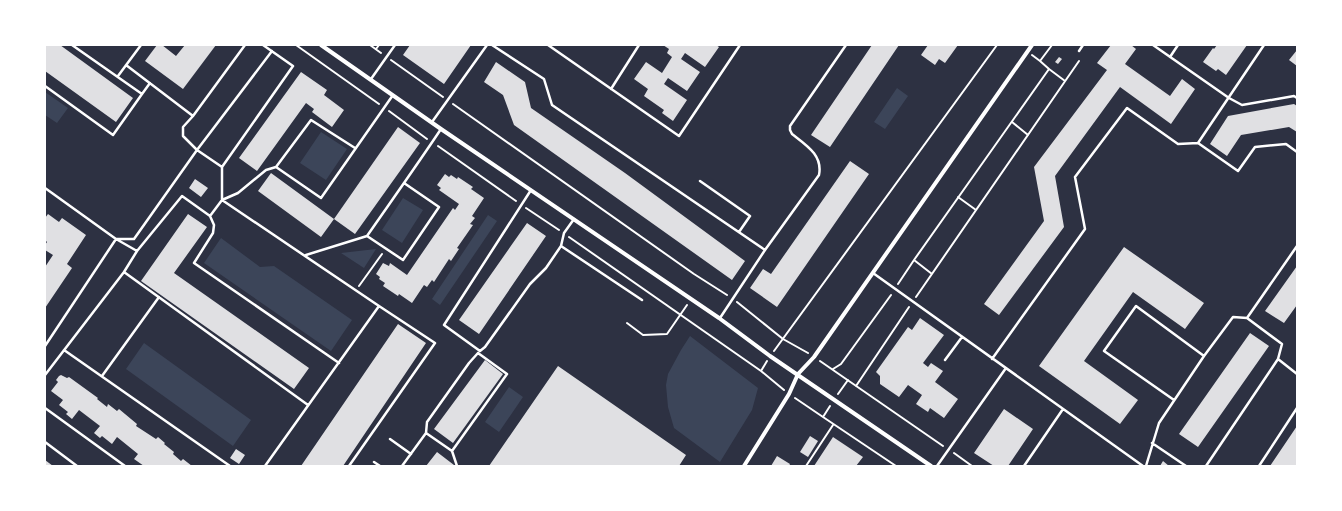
<svg xmlns="http://www.w3.org/2000/svg" width="1342" height="511" viewBox="0 0 1342 511" font-family="Lato,sans-serif">
<style>
.green{fill:#3c4559}
.building{fill:#e0e0e3}
.lines{fill:none;stroke-linecap:round;stroke-linejoin:round}
.path{stroke:#fff;stroke-width:2}
.service{stroke:#fff;stroke-width:2.5}
.minor{stroke:#fff;stroke-width:4}
</style>
<rect width="100%" height="100%" fill="#2d3142"/>
<path class="green" d="M897,88L908,96L885,129L874,122Z
M45,92L68,108L57,123L45,115Z
M321,132L347,149L326,180L300,163Z
M403,198L423,210L402,243L382,230Z
M488,215L497,221L440,305L432,299Z
M221,238L260,267L274,266L352,320L331,351L204,263Z
M376,249L364,268L341,253Z
M690,336L758,388L752,410L720,462L674,428L668,407L666,385L668,374L681,350Z
M144,343L251,420L233,446L126,369Z
M509,387L523,397L499,432L485,422Z"/>
<path class="building" d="M46,45H60L133,98L116,122L45,71Z
M157,45H162L176,56L185,45H216L183,89L145,61Z
M410,45H471L444,84L403,55Z
M663,45H716L719,47L705,67L685,53L681,59L700,72L687,91L668,78L664,84L687,100L673,121L662,113L664,110L644,96L648,89L634,79L646,62L662,73L672,57L667,53L669,49Z
M872,45H899L830,147L811,135Z
M928,45H958L945,63L939,59L935,65L921,55Z
M1111,45H1131L1136,49L1125,64L1170,96L1182,79L1195,89L1171,124L1120,87L1055,176L1064,227L999,315L984,304L1044,221L1034,167L1107,70L1097,63Z
M1217,45H1247L1226,75L1218,69L1216,71L1203,62L1213,48L1214,49Z
M1297,50V66L1289,60Z
M1059,57L1062,59L1058,64L1055,62Z
M496,62L525,82L531,108L625,173L745,261L732,280L514,125L503,95L484,82Z
M301,72L327,90L324,95L344,110L332,127L312,112L314,109L306,103L257,171L239,158Z
M1294,104L1297,106V132L1289,127L1241,135L1227,156L1210,144L1228,116Z
M398,127L420,143L355,234L334,219Z
M850,161L869,174L777,307L750,288L763,269L771,274Z
M271,173L334,219L321,237L258,191Z
M445,174L449,177L451,175L457,179L458,177L473,187L471,189L484,198L472,216L475,218L470,224L473,225L457,248L459,249L451,261L449,259L434,282L432,280L427,287L424,285L412,303L399,294L398,296L383,286L385,283L379,279L380,277L376,274L383,263L389,266L390,263L407,275L453,208L455,210L459,204L439,190L441,188L437,185Z
M195,179L208,188L201,197L189,188Z
M48,214L59,222L62,218L86,235L67,264L72,268L45,308V267L53,255L45,250V245L47,242L45,240V218Z
M188,214L207,227L174,273L309,368L294,389L141,281Z
M527,223L546,236L479,334L459,320Z
M1124,247L1204,303L1185,329L1133,292L1084,361L1138,400L1120,424L1039,366Z
M1297,266V305L1284,323L1265,311Z
M920,318L944,335L923,363L928,367L931,363L943,371L935,382L958,399L944,418L930,408L928,412L916,404L922,395L908,385L899,397L880,384V376L876,372L908,327L912,330Z
M398,324L426,343L343,466H301Z
M1250,333L1269,346L1198,447L1179,434Z
M485,360L503,374L453,443L434,429Z
M558,366L686,455L679,466H489Z
M61,375L67,378L69,377L98,398L97,399L107,407L108,404L117,411L119,409L137,424L136,426L156,439L158,437L165,443L164,444L174,452L173,454L181,461L183,459L192,466H144L134,459L138,454L117,437L112,444L102,436L100,438L94,433L100,426L79,410L72,419L66,414L68,412L59,405L63,400L51,391L58,382L56,380L59,376Z
M1004,409L1033,429L1008,466H994L974,453Z
M1297,426V465L1270,466Z
M810,436L818,441L808,457L800,452Z
M833,437L863,457L856,466H814Z
M236,449L245,455L239,464L230,458Z
M437,452L454,465L453,466H426Z
M777,456L790,464L789,466H771Z
M45,460L53,466H45Z
M1163,461L1169,466H1160Z"/>
<g class="lines">
<path class="path" d="M296,45L379,104
M370,45L381,53
M376,49L379,45
M1032,55L1040,61
M391,60L443,97
M1049,69L1065,81
M453,104L694,274L727,295
M389,111L427,139
M1012,122L1028,135
M438,146L516,201
M958,197L976,210
M526,208L559,230
M569,237L761,371L784,390
M914,260L932,274
M898,284L914,260L1049,69L1040,61L1052,45
M359,286L382,254
M916,297L1079,61
M737,302L783,339L808,353
M627,323L643,335L667,334L687,305
M774,351L997,45
M820,361L943,446
M833,369L841,364L891,295
M761,371L767,361
M856,386L909,307
M838,394L848,380
M795,398L823,417
M830,406L823,417L896,466
M954,453L972,466
M806,466L833,425"/>
<path class="service" d="M245,45L193,116L183,127V136L197,150L222,167V200L238,193L266,170L276,167L321,198L393,95
M492,45L544,79L552,105L765,250
M548,45L679,136L740,45
M1153,45L1229,98L1242,105L1294,96L1297,98
M1079,51L1083,45
M1170,57L1178,45
M126,65L193,116
M118,76L141,45
M371,79L395,45
M45,86L113,135L142,94L72,45
M611,89L639,45
M142,94L150,83
M432,122L487,45
M1198,143L1264,45
M222,167L293,66L263,45
M276,167L311,120L355,148
M700,181L750,216L739,232
M404,183L439,207L403,260L367,236C392,200 417,165 441,129
M45,188L116,239L137,251
M531,190L444,325L480,351L485,347L530,284L546,268L561,246L564,233L574,219
M210,216L214,225L213,233L194,263L339,363
M561,246L642,300
M306,255L367,236
M124,272L308,405
M873,273L1143,466
M720,318L765,250L819,175C823,155 806,145 792,134L790,130V126L846,45
M1247,318L1282,344L1278,359
M45,346L116,239H134L197,150L272,51
M64,350L230,466
M992,359L1085,229L1075,177L1127,108L1178,144L1198,143L1238,171L1255,147L1286,144L1297,152
M945,360L962,337
M45,375L124,272L137,251L182,196L210,216L222,200L379,306L265,466
M102,376L159,297
M1174,400L1104,351L1136,306L1204,356
M45,408L125,466
M426,433L452,451L507,374L478,353
M390,439L411,454
M45,442L77,466
M1152,443L1186,466
M452,451L457,466
M374,462L380,466
M349,466L435,343L379,306
M402,466L426,433L427,422L469,363L478,353
M937,466L1006,368
M1024,466L1063,409
M1146,466L1159,423L1204,356L1233,317L1247,318L1297,246
M1206,466L1278,359L1297,374
M1259,466L1297,408"/>
<path class="minor" d="M321,45L441,129L719,318L770,356L931,466
M744,466L789,394L798,374L814,357L1032,45"/>
</g>
<rect width="1342" height="511" fill="none" stroke="#ffffff" stroke-width="92"/>
</svg>
